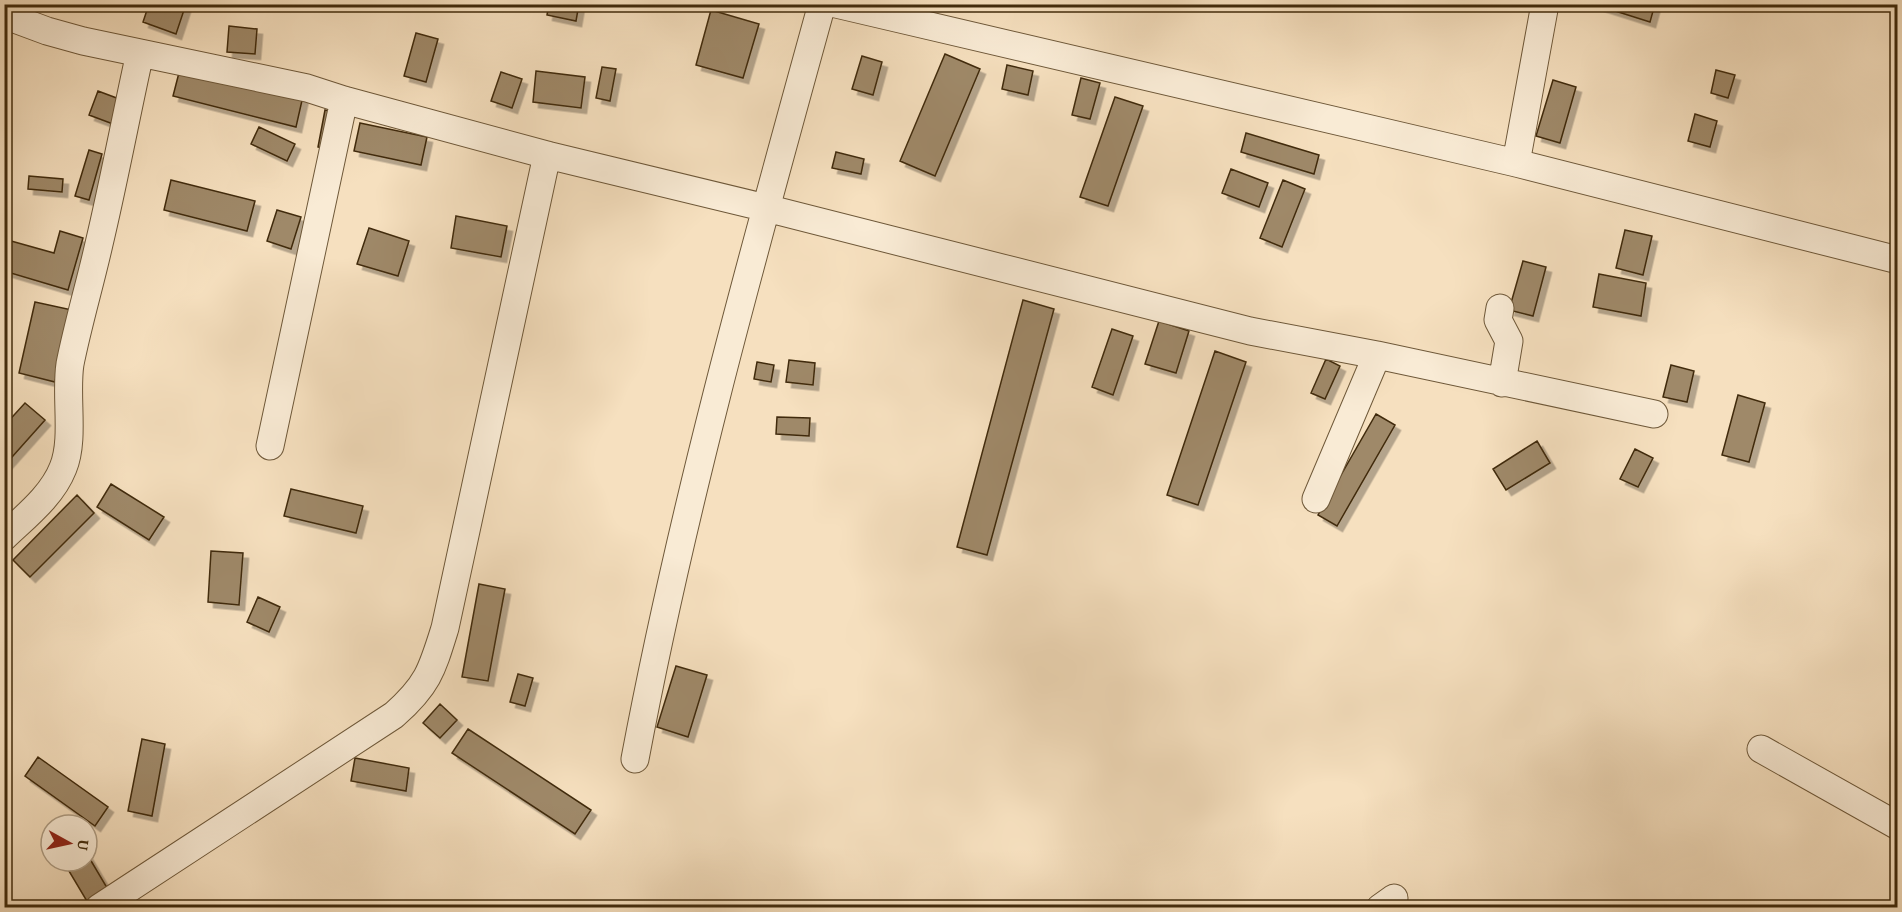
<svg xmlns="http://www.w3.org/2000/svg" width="1902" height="912" viewBox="0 0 1902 912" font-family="'Gentium Book Plus',serif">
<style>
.building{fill:#9f8969;stroke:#412b0c;stroke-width:1.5;filter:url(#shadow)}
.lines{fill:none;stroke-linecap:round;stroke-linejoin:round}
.street-casing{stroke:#6e5839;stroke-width:29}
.street{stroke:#f9ebd5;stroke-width:27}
</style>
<defs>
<filter id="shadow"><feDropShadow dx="5.5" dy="5.5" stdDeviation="0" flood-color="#0004"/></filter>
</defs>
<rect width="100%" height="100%" fill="#f6e0bf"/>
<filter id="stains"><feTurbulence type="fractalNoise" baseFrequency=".00333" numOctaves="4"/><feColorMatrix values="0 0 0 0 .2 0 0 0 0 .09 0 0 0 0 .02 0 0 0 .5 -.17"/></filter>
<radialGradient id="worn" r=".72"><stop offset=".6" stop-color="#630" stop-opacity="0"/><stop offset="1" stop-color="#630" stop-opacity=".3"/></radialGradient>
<path class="building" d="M149,4H186L176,34L143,22Z
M549,4H579L576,21L547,15Z
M1593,4H1655L1650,22Z
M711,10L759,24L743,78L696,65Z
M229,26L257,29L255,54L227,52Z
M416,33L438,39L426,82L404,76Z
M945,54L980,69L935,176L900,161Z
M862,56L882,62L873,95L852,89Z
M181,65L303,96L296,127L173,96Z
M1007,65L1033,71L1028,95L1002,89Z
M602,67L616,69L610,101L596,98Z
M1716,70L1735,75L1728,98L1711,93Z
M536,71L585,77L581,108L533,102Z
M501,72L522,79L512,108L491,101Z
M1081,78L1100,83L1090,119L1072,115Z
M1553,80L1576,87L1560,143L1536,136Z
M98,91L122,100L113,124L89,115Z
M1115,97L1143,106L1108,206L1080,197Z
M325,110L338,113L330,150L318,147Z
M1695,114L1717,121L1710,147L1688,141Z
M360,123L427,137L421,165L354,151Z
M259,127L295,144L287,161L251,144Z
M1246,133L1319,155L1314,174L1241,152Z
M89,150L102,154L89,200L75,196Z
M836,152L864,159L861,174L832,168Z
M1231,169L1268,183L1259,207L1222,193Z
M29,176L63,179L62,192L28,189Z
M171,180L255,201L247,231L164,210Z
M1283,180L1305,189L1282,247L1260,238Z
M277,210L301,217L291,249L267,241Z
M456,216L507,226L501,257L451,248Z
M369,228L409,241L398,276L357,264Z
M1625,230L1652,236L1643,275L1616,268Z
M60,231L83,238L68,290L4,271V239L54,253Z
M1523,261L1546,267L1533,316L1509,310Z
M1599,274L1646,283L1641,316L1593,307Z
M1023,300L1054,309L987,555L957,547Z
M35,302L72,310L55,382L19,373Z
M1159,321L1189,331L1176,373L1145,364Z
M1112,329L1133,336L1113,395L1092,387Z
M1215,351L1246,362L1198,505L1167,495Z
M1326,359L1340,366L1325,399L1311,393Z
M789,360L815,363L813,385L786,382Z
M757,362L774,365L771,382L754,379Z
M1671,365L1694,371L1687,402L1663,397Z
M1738,395L1765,403L1749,462L1722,455Z
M25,403L45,420L4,466V426Z
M1376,414L1395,425L1337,526L1318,515Z
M777,417L810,418L809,436L776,434Z
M1537,441L1550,463L1506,490L1493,469Z
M1635,449L1653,458L1638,487L1620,479Z
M111,484L164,517L149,540L97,507Z
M291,489L363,506L356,533L284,516Z
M77,495L94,513L30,577L13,560Z
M211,551L243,553L239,605L208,602Z
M479,584L505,589L488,681L462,677Z
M258,597L280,607L269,632L247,622Z
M676,666L707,675L688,737L657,727Z
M518,674L533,678L525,706L510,702Z
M440,704L457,720L440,738L423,723Z
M468,729L591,810L575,834L452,753Z
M142,739L165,744L152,816L128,811Z
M38,757L108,807L95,826L25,776Z
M355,758L409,768L406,791L351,781Z
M87,854L119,908H91L63,861H87Z"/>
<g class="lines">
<defs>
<path id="street" d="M836,4L1516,163L1898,260
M4,15L47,31L83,41L307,88L344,100L547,155L766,208L1250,331L1377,355L1654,414
M1516,163L1545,4
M1500,308L1498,320L1509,341L1502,383
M270,446L344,100
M1316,499L1377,355
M4,537C26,516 52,496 63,468C75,439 65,396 70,364C78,324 90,284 99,244C114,181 126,116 140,53
M1761,749L1898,826
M635,759C683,504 753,254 822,4
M99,908L394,715C428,685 432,670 445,628L547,155
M1380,908L1394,898"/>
</defs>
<use href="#street" class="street-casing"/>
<use href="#street" class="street"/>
</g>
<rect width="1902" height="912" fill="none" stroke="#f6e0bf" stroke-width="24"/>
<rect x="6" y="6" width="1890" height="900" fill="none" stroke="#412b0c" stroke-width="3"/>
<rect x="12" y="12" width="1878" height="888" fill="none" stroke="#412b0c" stroke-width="1.5"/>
<g transform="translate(69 843) rotate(98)"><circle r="28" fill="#f9ebd5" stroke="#af9e85" stroke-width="1.5"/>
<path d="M0-4.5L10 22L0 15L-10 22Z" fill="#8f2418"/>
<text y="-9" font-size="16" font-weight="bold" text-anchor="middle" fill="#412b0c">U</text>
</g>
<rect width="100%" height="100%" filter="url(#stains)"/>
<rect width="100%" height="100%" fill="url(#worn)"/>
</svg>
